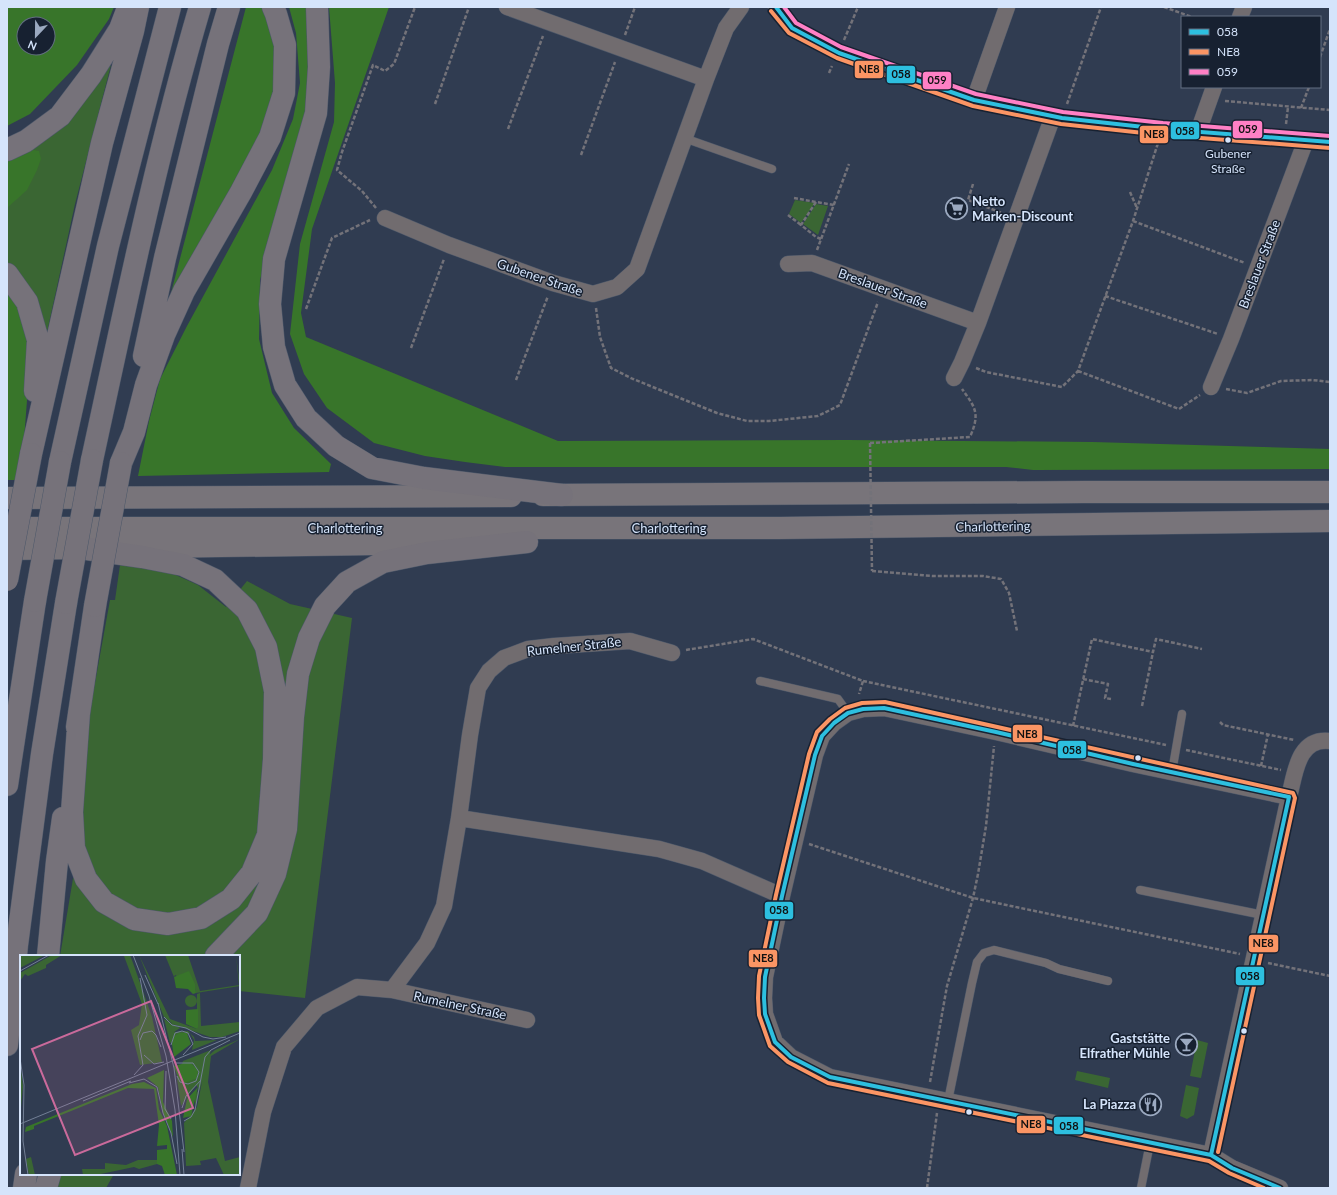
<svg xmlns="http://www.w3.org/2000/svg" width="1337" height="1195" viewBox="0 0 1337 1195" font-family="Lato,sans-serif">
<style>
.green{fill:#3a6633}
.forest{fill:#38752a;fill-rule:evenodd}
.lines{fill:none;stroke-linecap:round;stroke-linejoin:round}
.service-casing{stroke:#4d586a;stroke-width:9}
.minor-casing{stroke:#4d586a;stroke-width:17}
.trunk-casing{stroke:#4d586a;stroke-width:23}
.motorway-casing{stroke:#4d586a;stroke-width:23}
.path{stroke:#737279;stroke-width:2.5;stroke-dasharray:4 2;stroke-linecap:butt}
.service{stroke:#716c6f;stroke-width:8}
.minor{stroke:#716c6f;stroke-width:16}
.trunk{stroke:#78747a;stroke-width:22}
.motorway{stroke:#76727a;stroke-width:22}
.motorway-bridge-casing{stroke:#4d586a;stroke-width:23;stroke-linecap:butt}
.path-bridge{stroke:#737279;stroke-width:2.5;stroke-dasharray:4 2;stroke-linecap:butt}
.motorway-bridge{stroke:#76727a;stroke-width:22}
.bus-1-casing{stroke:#172131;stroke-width:7}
.bus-2-casing{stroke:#172131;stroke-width:7}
.bus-3-casing{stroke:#172131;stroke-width:7}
.bus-1{stroke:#2dbfdf;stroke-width:4}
.bus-2{stroke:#fb9564;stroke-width:4}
.bus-3{stroke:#ff80c5;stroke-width:4}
.bus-dot{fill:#d5e4fb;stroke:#172131;stroke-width:1.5}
.labels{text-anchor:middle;stroke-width:3;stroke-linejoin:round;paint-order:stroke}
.bus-label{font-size:12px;fill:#d5e4fb;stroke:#172131}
.poi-label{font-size:13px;font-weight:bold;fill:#d5e4fb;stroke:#172131;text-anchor:end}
.street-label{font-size:13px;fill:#d5e4fb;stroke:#172131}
.inset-road{fill:none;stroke:#727f95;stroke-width:1}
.view{fill:#ca6a9b;fill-opacity:0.15;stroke:#ca6a9b;stroke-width:2}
.inset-edge{fill:none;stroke:#d5e4fb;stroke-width:2}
.line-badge{stroke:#172131;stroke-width:1.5}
.pale-badge-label{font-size:11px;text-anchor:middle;font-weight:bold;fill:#111}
</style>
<rect width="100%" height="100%" fill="#303c51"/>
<path class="green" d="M111,65L75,204L46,337L7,267V155L70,112Z
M795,200L815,203L801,223L789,214Z
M816,204L828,206L818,235L803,224Z
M120,565L167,571L198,585L226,607L247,581L290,604L352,618L305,998L239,991V956H60L81,831L87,727L110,600H115Z
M1197,1040L1208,1043L1201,1078L1190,1076Z
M1077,1071L1110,1078L1108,1088L1075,1080Z
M1186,1085L1199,1088L1194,1115L1187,1119L1180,1116Z
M38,1174H114L106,1188H37Z"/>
<path class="forest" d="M7,7H114L109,19L77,65L30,114L7,126ZM24,24H48V48H24Z
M246,7H263L273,26L280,71L275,111L166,312Z
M289,7H310L313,61L302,132L276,219L260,280L259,339L272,393L294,428L331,464L329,472L138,476L149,421L160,379L187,326L272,170L293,119L300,83L296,33Z
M329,7H389L312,229L301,313L306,337L558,441L848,440L1093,442L1330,449V469L1033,470L1006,467H505L465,462L425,456L374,443L327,408L304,374L290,334L300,244L334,122L335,83Z
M27,149L39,151L41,159L37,170L27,190L7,208V159Z
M7,289L21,311L31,347L21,480H7Z"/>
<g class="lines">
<defs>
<path id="service" d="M684,138L772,169
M760,681L838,699L848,713
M1172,772L1182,714
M1140,890L1263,915
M948,1101L972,983L977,962L984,953L994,950L1046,963L1059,969L1108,981
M1141,1188L1150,1143"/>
<path id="minor" d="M507,7L706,79
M776,7L792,28L839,53L974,100L1062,118L1162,129L1330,142
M1240,17L1244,7
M974,100L1007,7
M1198,132L1214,87
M385,218L449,245L553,283L593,294L617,287L637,269L706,79L726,28L741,7
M788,264L812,263L978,323
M954,378L962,362L978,323L1053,116
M1211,387L1231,339L1306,140
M459,818L659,849L702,861L782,896
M392,990L527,1020
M1211,1155L1289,797C1295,775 1297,737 1330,741
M248,1188L263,1112L284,1047L317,1008L357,987L392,990L427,943L444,906L459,818L470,735L478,688L489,671L504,658L528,649L554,646L630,641L672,653
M1280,1188L1232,1168L1211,1155L830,1077L791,1057L775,1042L765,1014L764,998L765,977L782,896L815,755L822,736L834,723L848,713L863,709L884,708L996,732L1133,764L1289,797"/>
<path id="trunk" d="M543,495L1085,492H1330
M7,498L511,496
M7,528H780L1330,521
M7,549L446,543"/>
<path id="motorway" d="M317,7L319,67L316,113L274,259L270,304L274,347L285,385L306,418L336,446L372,468L424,478L562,495
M7,150L26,141L60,116L91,75L120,29L128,8
M7,274L27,302L38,340L35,391
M144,356L165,258L218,44L229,7
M31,454L102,143L133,31L138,7
M92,460C125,308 156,156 200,7
M60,462L108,246L170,7
M121,463L134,432L146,385L164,335L184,291L241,192L270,137L284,93L285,45L276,14L273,7
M79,713L72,812L74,848L86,879L104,902L134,919L168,924L201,918L231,899L252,873L268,835L274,759L275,691L266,647L247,610L215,580L183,565L142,557L87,549
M77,727L95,606
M7,785L35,601
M48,956L57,861L63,818
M216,956L257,913L275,874L286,829L293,717L298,674L309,638L325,606L347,582L383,562L427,553L527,542
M7,1045L17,945L42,754L66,603
M24,1188L26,1174
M46,1188L50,1174"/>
</defs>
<use href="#service" class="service-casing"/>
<use href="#minor" class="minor-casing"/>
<use href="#trunk" class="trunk-casing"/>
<use href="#motorway" class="motorway-casing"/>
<path class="path" d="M1164,7L1192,17
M625,35L635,7
M844,40L858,7
M1320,57L1330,29
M829,73L832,66
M1225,101L1330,110
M435,104L469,7
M1067,104L1101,7
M1301,108L1309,87
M1286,124L1288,107
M508,129L543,36
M581,155L615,62
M973,184L968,200L1002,213
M1130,192L1137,208
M794,198L816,202
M376,208L362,191L337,170L342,152L373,65L385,71L394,64L415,7
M788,215L801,225
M1133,221L1245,263
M821,239L816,237L801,225L816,202L834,205
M817,250L849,164
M1105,296L1218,334
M596,308L600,337L611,368L633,379L717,413L747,421H769L818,416L840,405L878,302
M306,309L332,238L370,220
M411,348L444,259
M976,368L986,372L1062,387L1078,371L1133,221L1158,143
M1078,371L1179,409L1200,395
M516,380L548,296
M1226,389L1247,393L1281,381L1312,380L1330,382
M870,443L970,437C980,414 976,408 962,389
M872,571L933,576H983L1001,579L1009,593L1017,631
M686,650L753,639L863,681L859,694
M1083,679L1108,684L1105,698L1111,699
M863,681L1166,745
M1142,706L1153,652
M1220,722L1223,725L1294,740
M1073,726L1092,639L1153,652L1156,639L1202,649
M1186,750L1281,770
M1261,766L1268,734
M809,844L973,898L1240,954
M1268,963L1330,976
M930,1082L947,986L973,898L978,874L986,826L994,746
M927,1188L937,1113"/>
<use href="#service" class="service"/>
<use href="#minor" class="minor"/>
<use href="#trunk" class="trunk"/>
<use href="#motorway" class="motorway"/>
<defs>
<path id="motorway-bridge" d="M7,580L31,454
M35,601L60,462
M66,603L92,460
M95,606L121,463"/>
</defs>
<use href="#motorway-bridge" class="motorway-bridge-casing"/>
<path class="path-bridge" d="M870,443L872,571"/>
<use href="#motorway-bridge" class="motorway-bridge"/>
<defs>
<path id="bus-1" d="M776,7L792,28L839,53L974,100L1062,118L1162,129L1330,142
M1211,1155L1289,797
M1280,1188L1232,1168L1211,1155L830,1077L791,1057L775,1042L765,1014L764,998L765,977L782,896L815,755L822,736L834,723L848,713L863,709L884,708L996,732L1133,764L1289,797"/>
<path id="bus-2" d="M771,11L789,33L837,58L973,106L1061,124L1162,135L1330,148
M1218,1152L1295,798L1293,793L885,702L862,703L845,708L830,719L817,732L809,754L776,895L759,976L758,998L759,1015L770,1046L788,1062L828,1083L1209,1161L1229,1173L1264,1188"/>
<path id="bus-3" d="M784,7L796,23L841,47L976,94L1063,112L1163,123L1330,136"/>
</defs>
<use href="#bus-1" class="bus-1-casing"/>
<use href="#bus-2" class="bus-2-casing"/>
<use href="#bus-3" class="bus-3-casing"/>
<use href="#bus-1" class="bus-1"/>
<use href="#bus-2" class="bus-2"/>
<use href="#bus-3" class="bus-3"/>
</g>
<defs>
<symbol id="supermarket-ring" viewBox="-11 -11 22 22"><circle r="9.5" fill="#172131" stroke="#9ba9c0" stroke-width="1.5"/><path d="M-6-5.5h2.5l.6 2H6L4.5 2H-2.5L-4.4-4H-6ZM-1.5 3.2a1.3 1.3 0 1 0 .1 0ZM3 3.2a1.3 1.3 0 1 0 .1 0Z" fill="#9ba9c0"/></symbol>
<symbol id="bar-ring" viewBox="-11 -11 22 22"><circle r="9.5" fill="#172131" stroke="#9ba9c0" stroke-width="1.5"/><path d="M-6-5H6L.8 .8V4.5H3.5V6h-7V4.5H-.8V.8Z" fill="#9ba9c0"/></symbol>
<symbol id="restaurant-ring" viewBox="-11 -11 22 22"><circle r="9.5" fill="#172131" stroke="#9ba9c0" stroke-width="1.5"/><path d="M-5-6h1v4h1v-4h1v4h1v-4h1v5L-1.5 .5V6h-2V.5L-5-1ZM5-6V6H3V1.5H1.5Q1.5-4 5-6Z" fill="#9ba9c0"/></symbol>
</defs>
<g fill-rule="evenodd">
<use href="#supermarket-ring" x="944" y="196" width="25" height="25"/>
<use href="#bar-ring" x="1174" y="1032" width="25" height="25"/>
<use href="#restaurant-ring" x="1138" y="1092" width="25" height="25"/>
</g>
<g class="bus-dot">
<circle cx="1228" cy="140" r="3.5"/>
<circle cx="1138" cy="758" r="3.5"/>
<circle cx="1244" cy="1031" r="3.5"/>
<circle cx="969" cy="1112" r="3.5"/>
</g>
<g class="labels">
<g class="bus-label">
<text x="1228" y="158">Gubener<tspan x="1228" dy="15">Straße</tspan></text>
</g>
<g class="poi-label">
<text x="972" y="206" text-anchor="start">Netto<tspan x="972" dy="15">Marken-Discount</tspan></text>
<text x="1170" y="1043">Gaststätte<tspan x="1170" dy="15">Elfrather Mühle</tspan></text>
<text x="1136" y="1109">La Piazza</text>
</g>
<g class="street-label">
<text transform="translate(1259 264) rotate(-69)" y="5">Breslauer Straße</text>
<text transform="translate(540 277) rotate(19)" y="5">Gubener Straße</text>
<text transform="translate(883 288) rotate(20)" y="5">Breslauer Straße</text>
<text transform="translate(993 526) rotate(-1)" y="5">Charlottering</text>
<text x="345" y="533">Charlottering</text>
<text x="669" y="533">Charlottering</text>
<text transform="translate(574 646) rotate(-6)" y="5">Rumelner Straße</text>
<text transform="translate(460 1005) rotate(12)" y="5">Rumelner Straße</text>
</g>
</g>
<g transform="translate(20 955)">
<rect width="220" height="220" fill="#303c51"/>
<path d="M0,0H25L0,13ZM32,0H42L26,10V13L8,21L5,19L0,26V18ZM101,0H110L113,8L132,62L142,107L120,110L111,75L119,70L122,49L104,1ZM119,0L150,64L177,74V39L180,38L181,71L220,67V76L202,82H190L153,69L144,62ZM145,0H168L180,36L219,30L216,0L220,31L176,38L175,32L155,20L154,22ZM165 46a6 6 0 1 1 12 0a6 6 0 1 1-12 0ZM144,64L160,73L154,77L168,76L174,82L175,86L197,85L172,95L174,85L170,78L150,88ZM220,84L191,101L188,127L205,206L220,202V220H204L196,203L180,206L181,210L166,211L164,168L177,152L187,102L195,95ZM191,95L175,151V141L179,134L176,130L161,151L157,124L163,106ZM0,109L3,131L0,163ZM11,202L15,220H9L6,204ZM118,205H138L137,209L119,214L114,212L76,220H56H63L62,214H85V208L106,210Z" fill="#3a6633"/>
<path d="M169,16L175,29L176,38L173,39L168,34L156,33L154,22ZM178,54V72L177,74L166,69V55ZM159,78H167L171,89L154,102L152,89L153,82ZM169,107L178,115L177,123L165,128L158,123L154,111ZM144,115L143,147L152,166L153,182L143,158L138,132L127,123ZM124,127L136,133L139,154L147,171L157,220H145L142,211L137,209V195L147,194V190L137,191L139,170L134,134L108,133L14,171V174L5,177L6,172L112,129ZM178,132L171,161L163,163L167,144Z" fill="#38752a"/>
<path class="inset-road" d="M113,0L129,41L146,101L155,155L160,220M0,16L29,0M125,20L138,49M138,48L154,113L164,197M144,62L152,70L166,73L183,82L193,84L206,82M120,85L123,78L132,76L136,80L141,92M151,90L155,78L162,76L168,78L173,89L163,100M124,100L134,109L144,107M0,103L4,130L3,186L8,220M156,108H173L179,117L176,126L168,129L160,127L157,121M146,116L145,154L151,164M114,120L123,110L118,81L127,60L120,23M109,128L124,124L137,132L143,158L151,178L157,209M63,146L111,126M162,153L166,141L181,125M164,166L171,162L175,155L185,102L191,95L210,85M0,169L220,78M162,194L164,220"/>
<path class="view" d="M131,46L173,153L55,200L12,94Z"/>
<rect width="220" height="220" class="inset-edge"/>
</g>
<g class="line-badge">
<rect x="854" y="60" width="30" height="19" rx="4" fill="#fb9564"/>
<rect x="886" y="65" width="30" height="19" rx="4" fill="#2dbfdf"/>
<rect x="922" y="71" width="30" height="19" rx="4" fill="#ff80c5"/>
<rect x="1232" y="120" width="31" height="19" rx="4" fill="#ff80c5"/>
<rect x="1170" y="121" width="30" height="19" rx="4" fill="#2dbfdf"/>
<rect x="1139" y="125" width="30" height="19" rx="4" fill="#fb9564"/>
<rect x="1012" y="724" width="31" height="19" rx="4" fill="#fb9564"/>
<rect x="1057" y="740" width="30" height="19" rx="4" fill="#2dbfdf"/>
<rect x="764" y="901" width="30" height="19" rx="4" fill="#2dbfdf"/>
<rect x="1248" y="934" width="31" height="19" rx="4" fill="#fb9564"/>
<rect x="748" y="949" width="30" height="19" rx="4" fill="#fb9564"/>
<rect x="1235" y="966" width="30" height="20" rx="4" fill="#2dbfdf"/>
<rect x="1016" y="1115" width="30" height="19" rx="4" fill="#fb9564"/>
<rect x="1053" y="1116" width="31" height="19" rx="4" fill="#2dbfdf"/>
</g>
<g class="pale-badge-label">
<text x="869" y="73">NE8</text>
<text x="901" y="78">058</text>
<text x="937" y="84">059</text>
<text x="1248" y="133">059</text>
<text x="1185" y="135">058</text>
<text x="1154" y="138">NE8</text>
<text x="1027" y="738">NE8</text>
<text x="1072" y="754">058</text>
<text x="779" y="914">058</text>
<text x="1263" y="947">NE8</text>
<text x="763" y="962">NE8</text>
<text x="1250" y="980">058</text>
<text x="1031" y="1128">NE8</text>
<text x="1069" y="1130">058</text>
</g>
<rect width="1337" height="1195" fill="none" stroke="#d5e4fb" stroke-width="16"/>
<rect x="1181" y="16" width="140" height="72" fill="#172131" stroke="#636f82"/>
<rect x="1189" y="29" width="20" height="6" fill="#2dbfdf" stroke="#636f82"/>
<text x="1217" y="36" font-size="12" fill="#d5e4fb">058</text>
<rect x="1189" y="49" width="20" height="6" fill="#fb9564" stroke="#636f82"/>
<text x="1217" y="56" font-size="12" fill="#d5e4fb">NE8</text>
<rect x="1189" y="69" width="20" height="6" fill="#ff80c5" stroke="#636f82"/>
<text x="1217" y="76" font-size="12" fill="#d5e4fb">059</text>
<g transform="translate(36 36) rotate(202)"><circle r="19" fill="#172131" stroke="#636f82"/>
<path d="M0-3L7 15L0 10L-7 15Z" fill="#9ba9c0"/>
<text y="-6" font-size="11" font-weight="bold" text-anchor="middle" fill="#d5e4fb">N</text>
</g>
</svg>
